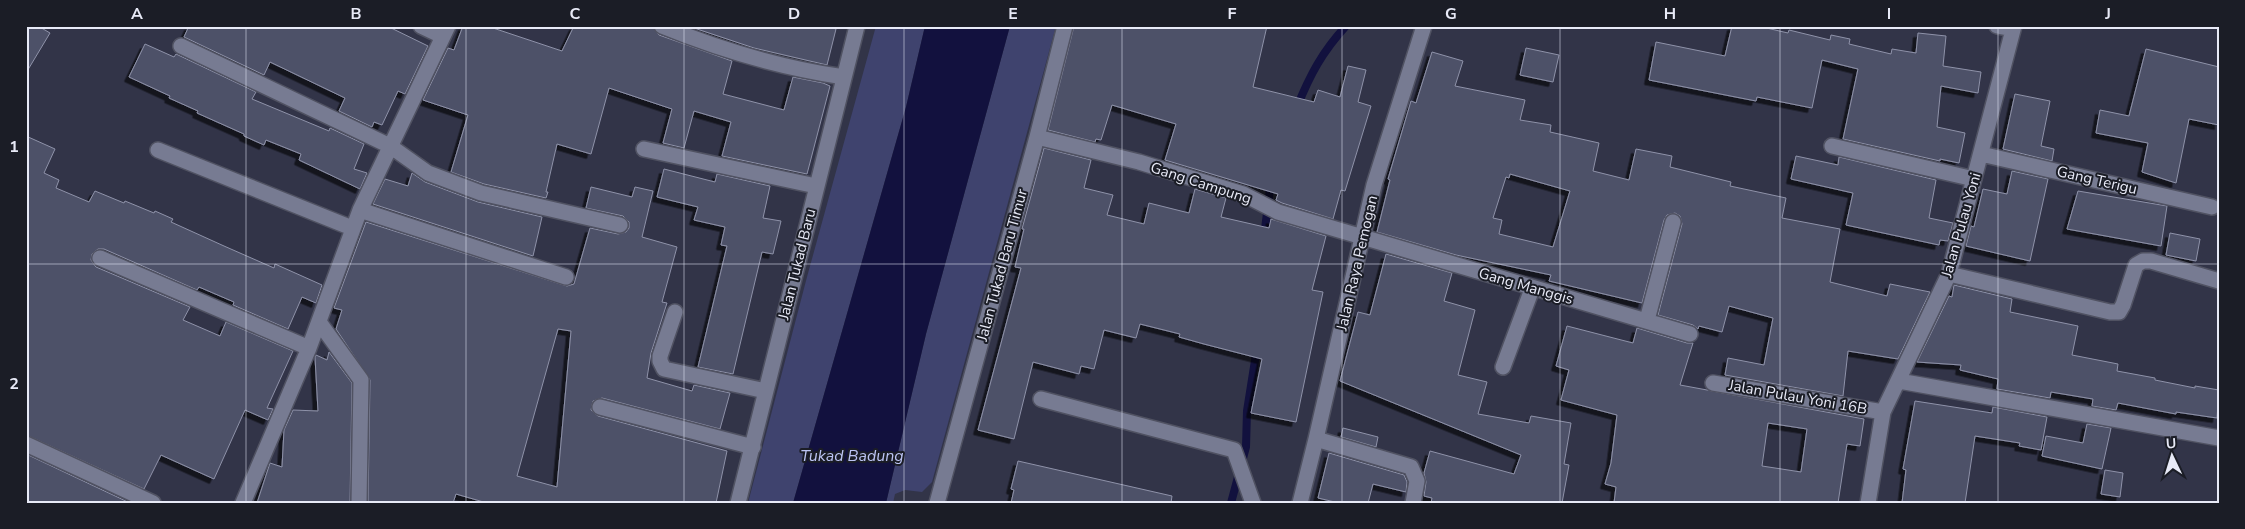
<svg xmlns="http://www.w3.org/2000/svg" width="2245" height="529" viewBox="0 0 2245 529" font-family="'Nunito Sans',sans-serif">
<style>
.green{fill:#3f436e}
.water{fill:#12113e}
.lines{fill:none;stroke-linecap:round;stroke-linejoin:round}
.stream{stroke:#12113e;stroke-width:8}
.building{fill:#4e5167;stroke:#8e92a9;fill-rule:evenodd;filter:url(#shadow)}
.minor-casing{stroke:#505262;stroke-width:18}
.minor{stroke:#777b92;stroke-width:15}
.grid{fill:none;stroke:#e8eaf7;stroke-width:1;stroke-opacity:0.55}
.labels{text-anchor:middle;stroke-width:4;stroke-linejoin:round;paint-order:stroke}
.street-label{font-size:15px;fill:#e8eaf7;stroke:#1b1d26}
.water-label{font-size:16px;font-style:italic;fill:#bcc4f4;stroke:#1b1d26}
.neatline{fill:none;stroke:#e8eaf7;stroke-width:2}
.grid-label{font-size:16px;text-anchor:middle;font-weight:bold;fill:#e8eaf7}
</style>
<defs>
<filter id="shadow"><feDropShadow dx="-4.5" dy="4.5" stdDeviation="0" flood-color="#0009"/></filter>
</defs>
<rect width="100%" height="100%" fill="#323448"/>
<path class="green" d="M876,26H925L906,107L793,503H748L807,277Z
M1010,26H1056L932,482L922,492L905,490L895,494L893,503H886L926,334Z"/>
<path class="water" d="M925,26H1010L926,334L886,503H793L906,107Z"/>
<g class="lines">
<path class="stream" d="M1297,107C1310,75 1322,52 1346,26
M1264,237L1271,181
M1231,503L1246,447L1247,411L1257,348"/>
</g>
<path class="building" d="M26,26H38L50,33L26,73Z
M189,26H387L428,46L405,94L398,91L382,125L374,122L372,127L339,111L345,98L270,62L264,75L184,37Z
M463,26H487L562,51L574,26H653L659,35L732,61L723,94L784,110L793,77L823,83L830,86L807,174L722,156L731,122L694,111L684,148L663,143L672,109L609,88L591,154L557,144L546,192H548L546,198L484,184L451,172L468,115L423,100L448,48L454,50Z
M688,26H825L836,29L827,65L754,48Z
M1074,26H1267L1253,87L1314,102L1318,90L1340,97L1348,66L1366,70L1358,102L1371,106L1345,191L1341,190L1333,219L1282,203L1276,200L1278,194L1165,160L1176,124L1112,105L1101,140L1096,139L1095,142L1048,130Z
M1732,26H1758L1788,33L1789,30L1830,40L1831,35L1850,39L1849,44L1891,54L1892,49L1916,53L1918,33L1946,36L1943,66L1981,72L1978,93L1941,86L1937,127L1965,133L1959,163L1940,159V161L1843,139L1858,69L1822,60L1812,108L1757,97L1756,101L1649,80L1656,42L1725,56Z
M145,44L174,57L176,54L256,92L252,99L329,131L330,128L364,144L354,169L367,173L360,189L299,160L301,154L266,140L264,145L244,136V134L197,113L198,111L169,98L170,96L129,77Z
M1526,48L1559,55L1553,82L1520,75Z
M2146,49L2219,67V125L2189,119L2176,183L2142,172L2148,143L2096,133L2100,110L2129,116Z
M1432,52L1463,61L1455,86L1525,100L1520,120L1551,125L1550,132L1599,143L1593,171L1629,180L1636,149L1672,156L1670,167L1731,182L1730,186L1786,198L1782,218L1840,229L1830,282L1887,296L1890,284L1930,292L1898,359L1848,351L1843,396L1725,375L1728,358L1764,365L1773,318L1729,306L1722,332L1699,326L1698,329L1693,325L1658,315L1682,224L1680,216L1675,213L1667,215L1664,220L1642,303L1549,281L1551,275L1456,255L1377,232L1390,180L1388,179L1411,101L1416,103ZM1510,174L1570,191L1553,247L1499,234L1502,220L1493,218L1506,177L1509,178Z
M2015,94L2050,101L2041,146L2054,149L2052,161L2003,149Z
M26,136L55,149L44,173L59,180L56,188L89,202L95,191L124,203L125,201L154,213L155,211L173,219L171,222L224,246L274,268L275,264L322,285L316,303L302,297L288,329L233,305L234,302L199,287L197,290L104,249H98L92,254L91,260L96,267L190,307L183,320L220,336L226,322L293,351L267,408L273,409L268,420L245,410L214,479L161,455L144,489L26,435Z
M1044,148L1091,160L1084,188L1113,195L1107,215L1144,224L1149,203L1189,213L1195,189L1226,198L1221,217L1269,228L1271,219L1326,236L1312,290L1323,292L1296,422L1251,413L1262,359L1204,344L1179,337L1180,334L1140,324L1136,338L1104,330L1094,369L1081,366L1079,374L1033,362L1014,439L978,430L1021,268L1015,267L1024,229H1022Z
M1796,156L1838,165L1839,157L1936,180L1929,218L1953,223L1948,241L1940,240L1939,245L1846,225L1853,193L1791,179Z
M664,169L715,182L717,174L770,186L763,218L781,221L773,254L762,252L733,374L698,367L727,246L721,245L725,227L694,220L698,207L657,197Z
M2012,171L2048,179L2030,261L1966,246L1971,226L1974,227L1983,189L2007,194Z
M412,173L425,182L478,202L542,217L533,256L373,204L385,179L408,186Z
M591,187L632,197L635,187L653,191L642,237L677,247L662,302L667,303L651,353L647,378L692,391L694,385L730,393L720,429L602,398L593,401L591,410L598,416L727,451L716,503H487L456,494L453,503H368L370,380L336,329L342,310L334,308L366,222L567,286L574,284L590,228L618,234L626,232L629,228V222L623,216L586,208ZM558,329L571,331L557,487L517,476Z
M2078,191L2167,206L2161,246L2067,229Z
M2170,233L2200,239L2196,261L2166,255Z
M1386,254L1452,273L1444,301L1475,310L1458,375L1487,382L1478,414L1529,423L1531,416L1571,423L1564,464L1569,465L1562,503H1431L1432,498L1424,496L1426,482L1424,473L1430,451L1514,474L1521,455L1340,381L1358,312L1370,315Z
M1954,285L2012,299L2010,312L2078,326L2072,355L2118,364L2117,371L2155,378V380L2195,388V386L2219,390L2217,418L2176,412V414L2118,403L2116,410L2092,406L2093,399L2051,392L2050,398L1997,389L1998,379L1960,370L1961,365L1917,362L1949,296L1952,297Z
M1567,326L1633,343L1637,328L1687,343H1693L1680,385L1864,419L1860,446L1847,444L1838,503H1614L1616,487L1605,484L1611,463L1617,415L1561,400L1569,370L1556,366ZM1768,423L1807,429L1801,472L1762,466Z
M329,352L352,383L350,503H257L270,463L282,467L284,430L293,410L318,411L315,357L316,355L327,360Z
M1915,401L1992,413L1993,407L2047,417L2041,450L2019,446L2020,443L1975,436L1965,503H1902L1906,470L1903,469Z
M2087,424L2111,428L2102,469L2042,456L2046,436L2083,443Z
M1343,428L1378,437L1376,447L1341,437Z
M1329,453L1404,475L1407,482L1406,492L1373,484L1368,503H1339L1318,498Z
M26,454L130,503H26Z
M1018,461L1172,496L1171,503H1011L1014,490L1011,489Z
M2105,470L2123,473L2120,497L2101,494Z"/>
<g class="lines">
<defs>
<path id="minor" d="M421,26L442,36
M662,26C721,50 782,68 844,77
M1997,26L2013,29
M181,46L390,146L428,173L481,193L620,225
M1037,137L1139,162L1243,194L1278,212L1690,334
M1832,146L1974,179
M644,149L816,186
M158,150L352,228
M1981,154L2212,207
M360,210L566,277
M100,258L309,348
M1949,274L2110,312H2119L2123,305L2136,265L2143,261H2151L2219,281
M675,312L660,356V361L664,369L766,391
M1647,320L1673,222
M319,322L361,380L359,503
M1503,367L1532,289
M1899,381L2219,438
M1713,383L1883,412
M1041,399L1234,450L1253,503
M600,407L753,447
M1316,439L1411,467L1417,481L1413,503
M26,444L153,503
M243,503L309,348L360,210L448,26
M738,503L857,26
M937,503L1037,137L1065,26
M1300,503L1316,439L1374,185L1424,26
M1868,503L1883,412L1949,274L2014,26"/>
</defs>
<use href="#minor" class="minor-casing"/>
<use href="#minor" class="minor"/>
</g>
<path class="grid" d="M246,26V503M466,26V503M684,26V503M904,26V503M1122,26V503M1342,26V503M1560,26V503M1780,26V503M1998,26V503M26,264H2219"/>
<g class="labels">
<g class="street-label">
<text transform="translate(2097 180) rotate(13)" y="5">Gang Terigu</text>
<text transform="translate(1201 183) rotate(18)" y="5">Gang Campung</text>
<text transform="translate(1961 225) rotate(-74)" y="5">Jalan Pulau Yoni</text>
<text transform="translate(1357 263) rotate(-77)" y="5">Jalan Raya Pemogan</text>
<text transform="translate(797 264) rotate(-76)" y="5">Jalan Tukad Baru</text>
<text transform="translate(1002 265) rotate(-75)" y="5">Jalan Tukad Baru Timur</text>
<text transform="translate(1526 286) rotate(16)" y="5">Gang Manggis</text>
<text transform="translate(1798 397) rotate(10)" y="5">Jalan Pulau Yoni 16B</text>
</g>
<g class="water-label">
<text x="852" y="461">Tukad Badung</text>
</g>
</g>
<rect width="2245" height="529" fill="none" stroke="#1b1d26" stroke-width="55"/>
<g transform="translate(2172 456) rotate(356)" stroke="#1b1d26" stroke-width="4" paint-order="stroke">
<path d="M0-4L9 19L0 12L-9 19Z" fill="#e8eaf7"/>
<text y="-8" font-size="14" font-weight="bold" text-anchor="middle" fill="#e8eaf7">U</text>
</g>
<rect x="28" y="28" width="2190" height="474" class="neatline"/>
<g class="grid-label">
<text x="137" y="19">A</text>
<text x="356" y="19">B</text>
<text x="575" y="19">C</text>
<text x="794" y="19">D</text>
<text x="1013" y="19">E</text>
<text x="1232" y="19">F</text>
<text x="1451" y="19">G</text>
<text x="1670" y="19">H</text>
<text x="1889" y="19">I</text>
<text x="2108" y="19">J</text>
<text x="14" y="152">1</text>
<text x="14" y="389">2</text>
</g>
</svg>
